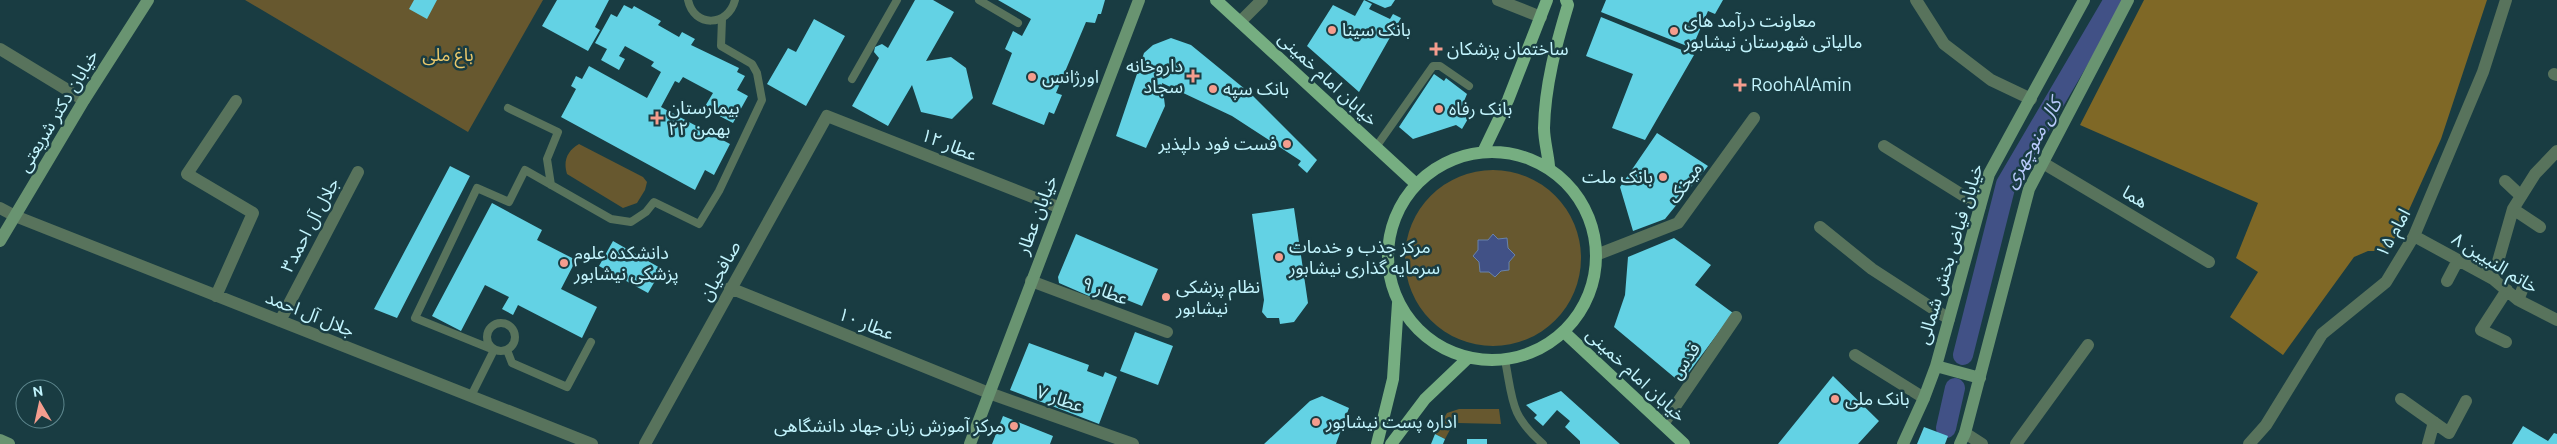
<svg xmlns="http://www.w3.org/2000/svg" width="2557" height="444" viewBox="0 0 2557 444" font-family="Ubuntu,'Noto Sans Arabic',sans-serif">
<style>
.green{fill:#67582f}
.forest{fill:#7f6826}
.water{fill:#415186;stroke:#6882aa}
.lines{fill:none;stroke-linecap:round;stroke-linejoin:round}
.canal{stroke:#415186;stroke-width:20}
.building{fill:#63d2e4}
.lane{stroke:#58735c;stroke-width:8}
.street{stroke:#58735c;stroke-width:12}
.secondary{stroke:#699471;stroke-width:12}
.primary{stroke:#76ae81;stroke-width:12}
.poi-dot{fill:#f59d8e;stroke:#193c42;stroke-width:2}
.labels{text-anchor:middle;stroke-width:5;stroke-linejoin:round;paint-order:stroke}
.poi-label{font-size:18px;fill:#c3f5fe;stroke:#193c42;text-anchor:start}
.park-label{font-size:18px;fill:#eac86b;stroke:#193c42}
.street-label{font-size:18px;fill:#c3f5fe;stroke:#193c42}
.water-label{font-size:19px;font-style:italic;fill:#b9cafb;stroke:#193c42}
</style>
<rect width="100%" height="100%" fill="#193c42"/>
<path class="green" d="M245,0H543L468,132Z
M579,144L643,177L647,182L645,190L637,203L623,208L567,174C563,161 567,151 579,144Z
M1405 258a88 88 0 1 1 176 0a88 88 0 1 1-176 0Z
M1459,409H1499L1501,424L1458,423L1452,426L1445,439L1435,434L1447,413Z"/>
<path class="forest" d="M2144,0H2487L2441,139L2399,232L2385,251H2368L2354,257L2283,355L2230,317L2258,272L2236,258L2258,203L2080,125Z"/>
<path class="water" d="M1493,234L1498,239L1507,238L1508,248L1515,255L1509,262V270L1501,271L1495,277L1489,272H1480L1479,262L1473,256L1478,250V240H1488Z"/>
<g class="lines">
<path class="canal" d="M1963,355L2006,184L2114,0
M1946,428L1955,388"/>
</g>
<path class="building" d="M414,0H437L427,19L409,9Z
M557,0H609L595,27L600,30L588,51L542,26Z
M915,0H933L954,12L926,61L951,57L966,68L973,98L952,119L921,112L912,85L888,126L852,106L879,58L874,52L875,47L882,44L888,48Z
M998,0H1105L1101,14H1098L1095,23L1086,22L1056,93L1062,95L1054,114L1049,112L1044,125L992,104L1012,53L1005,49L1013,31L1022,36L1031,19Z
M1364,0L1372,4L1369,9L1390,19L1393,14L1401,18L1359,92L1307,46L1333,5L1355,16Z
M1367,0H1395L1391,6L1385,8Z
M1606,0H1723L1715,14L1708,11L1692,48L1601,12Z
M624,5L632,9L634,6L661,21L658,25L679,37L682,32L695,39L691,45L739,68L737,72L745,76L737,90L748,96L733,123L704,108L713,93L683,77L679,83L675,81L661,107L730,144L714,175L705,170L695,190L561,117L576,89L571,86L576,76L582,79L589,66L647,98L661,72L651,66L654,62L625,46L619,56L625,59L619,70L601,60L607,49L595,43L611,14L617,17Z
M1601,17L1694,55L1645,140L1612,128L1633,74L1586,56Z
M814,19L845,36L806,106L767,84L788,48L796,52Z
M1171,38L1191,45L1251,94L1317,160L1307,173L1298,165L1301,161L1232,116L1162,83L1165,106L1146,148L1116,136L1144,53L1153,45Z
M1434,74L1444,81L1446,78L1467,94L1462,106L1472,112L1462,129L1456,125L1413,139L1399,127Z
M1657,133L1708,166L1665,219L1633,231L1620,187Z
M450,166L470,176L397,318L374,309Z
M492,203L542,230L537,240L576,260L561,289L597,307L582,338L518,305L513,315L502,309L509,297L485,285L461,331L432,316Z
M1294,208L1308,303L1294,322L1280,324L1279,318H1267L1262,312L1264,300L1252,214Z
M1076,234L1158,269L1142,306L1102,290L1089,296L1059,283L1058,277Z
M1674,238L1711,265L1695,285L1733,313L1681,383L1614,327L1625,295L1628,257Z
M613,241L662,269L648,293L599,266Z
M1135,332L1173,346L1158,385L1120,371Z
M1029,343L1089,365L1087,371L1103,377L1105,372L1117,377L1099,424L1010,390Z
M1833,376L1879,421L1858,444H1778Z
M1561,391L1620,444H1580V441L1565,427L1570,421L1557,410L1543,426L1534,418L1537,415L1526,405Z
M1322,396L1349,408L1336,444H1264L1310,401Z
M1003,416L1053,436L1050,444H992Z
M2523,426L2548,441L2554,433L2557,434V444H2512Z
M1924,427L1948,436L1945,444H1917Z
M1435,434L1445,439L1443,444H1431Z
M1467,439H1487V444H1467Z"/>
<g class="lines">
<path class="lane" d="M688,0C694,28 728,27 735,0
M979,0L1018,23
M852,79L897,0
M508,108L558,132L547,159L551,185
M1376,147L1433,66H1440L1469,86
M487 337a14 14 0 1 1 28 0a14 14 0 1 1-28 0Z
M507,350L512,363L567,387L591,342
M1505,360C1513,401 1510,415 1543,444
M471,396L494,350L415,318L477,188L509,202L525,170L611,219L631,222L646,212L654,202L699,224L719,191L762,100L757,73L752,64L721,46L722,19"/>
<path class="street" d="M1498,0L1541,17
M1916,0L1944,44L1991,80L2031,99
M1240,22L1262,0
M0,49L84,100
M2554,74L2557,75
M1884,146L1980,206
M2043,163L2209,262
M2505,181L2521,196
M0,208L15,216L592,444
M2513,209L2540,227
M1820,227L1872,269L1949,319
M2414,236L2493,279L2518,300L2557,320
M1596,255L1678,223L1754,118
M2493,279L2513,209L2535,174L2557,151
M1031,281L1167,332
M2447,281L2458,260
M730,288L989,393L1133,444
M216,296L253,213L187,174L236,101
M2518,300L2525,283
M280,321L358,172
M2506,342L2481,330L2507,290
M1855,355L1924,398
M2401,399L2449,433L2466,401
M1663,424L1736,317
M1965,433L1982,444
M645,444L827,116L1058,207
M2016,444L2088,345
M2249,444L2266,425L2322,334L2386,282L2414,236L2483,72L2506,0
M2428,444L2434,422"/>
<path class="secondary" d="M0,241L84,100L148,0
M1936,366L1980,378
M0,440L9,444
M970,444L1139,0
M1903,444L1924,398L1936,366L1989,174L2084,0
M1960,444L1965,433L2029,189L2128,0"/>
<path class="primary" d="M1216,0L1416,184
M1388 256a104 104 0 1 1 208 0a104 104 0 1 1-208 0Z
M1483,152L1508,100L1547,0
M1549,166C1548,154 1544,140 1544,128C1545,85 1556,45 1568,5L1566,0
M1564,332L1684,444
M1377,444L1393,379L1398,303
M1391,444L1425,399L1468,358"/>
</g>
<g class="poi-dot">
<circle cx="1332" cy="30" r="5"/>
<circle cx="1674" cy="31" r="5"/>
<path d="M1433.5 41.5h5v5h5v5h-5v5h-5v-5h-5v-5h5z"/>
<path d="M1190.5 68.5h5v5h5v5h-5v5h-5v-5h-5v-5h5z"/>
<circle cx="1032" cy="77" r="5"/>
<path d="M1737.5 77.5h5v5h5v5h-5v5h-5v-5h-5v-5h5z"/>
<circle cx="1213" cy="89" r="5"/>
<circle cx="1439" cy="109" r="5"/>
<path d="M654.5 110.5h5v5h5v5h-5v5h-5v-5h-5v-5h5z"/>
<circle cx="1287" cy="144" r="5"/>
<circle cx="1663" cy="177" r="5"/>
<circle cx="1279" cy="257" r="5"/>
<circle cx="564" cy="263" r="5"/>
<circle cx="1166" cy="297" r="5"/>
<circle cx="1835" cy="399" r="5"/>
<circle cx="1316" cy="422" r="5"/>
<circle cx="1014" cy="426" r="5"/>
</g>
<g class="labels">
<g class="poi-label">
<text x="1684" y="27">معاونت درآمد های<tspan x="1684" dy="21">مالیاتی شهرستان نیشابور</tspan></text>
<text x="1342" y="36">بانک سینا</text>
<text x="1447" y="55">ساختمان پزشکان</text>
<text x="1183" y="72" text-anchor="end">داروخانه<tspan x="1183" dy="21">سجاد</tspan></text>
<text x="1042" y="83">اورژانس</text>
<text x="1751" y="91">RoohAlAmin</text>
<text x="1223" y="95">بانک سپه</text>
<text x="668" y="114">بیمارستان<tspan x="668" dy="21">۲۲ بهمن</tspan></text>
<text x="1449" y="115">بانک رفاه</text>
<text x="1277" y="150" text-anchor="end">فست فود دلپذیر</text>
<text x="1653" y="183" text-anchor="end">بانک ملت</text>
<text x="1289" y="253">مرکز جذب و خدمات<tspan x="1289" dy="21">سرمایه گذاری نیشابور</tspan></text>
<text x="574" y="259">دانشکده علوم<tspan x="574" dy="21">پزشکی نیشابور</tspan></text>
<text x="1176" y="293">نظام پزشکی<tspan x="1176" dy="21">نیشابور</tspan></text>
<text x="1845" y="405">بانک ملی</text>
<text x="1326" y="428">اداره پست نیشابور</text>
<text x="1004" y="432" text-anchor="end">مرکز آموزش زبان جهاد دانشگاهی</text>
</g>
<g class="park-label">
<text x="448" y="61">باغ ملی</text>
</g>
<g class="street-label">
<text transform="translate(1328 79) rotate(43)" y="6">خیابان امام خمینی</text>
<text transform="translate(58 111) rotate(-59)" y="6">خیابان دکتر شریعتی</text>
<text transform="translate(949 145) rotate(22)" y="6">عطار ۱۲</text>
<text transform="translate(1685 183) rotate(-54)" y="6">میخک</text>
<text transform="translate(2135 197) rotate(31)" y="6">هما</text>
<text transform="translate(1037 215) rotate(-69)" y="6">خیابان عطار</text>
<text transform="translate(310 225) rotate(-62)" y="6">جلال آل احمد۳</text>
<text transform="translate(2393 233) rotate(-61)" y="6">امام ۱۵</text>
<text transform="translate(1950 254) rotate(-73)" y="6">خیابان فیاض بخش شمالی</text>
<text transform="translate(2495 263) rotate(32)" y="6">خاتم النبیین ۸</text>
<text transform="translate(720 271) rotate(-61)" y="6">صافحیان</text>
<text transform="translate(1105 291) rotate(21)" y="6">عطار ۹</text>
<text transform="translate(310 314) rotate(22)" y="6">جلال آل احمد</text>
<text transform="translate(866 324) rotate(22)" y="6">عطار ۱۰</text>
<text transform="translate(1685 361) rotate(-56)" y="6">قدس</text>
<text transform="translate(1636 375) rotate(43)" y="6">خیابان امام خمینی</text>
<text transform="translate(1060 399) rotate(19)" y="6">عطار ۷</text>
</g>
<g class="water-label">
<text transform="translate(2032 143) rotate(-61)" y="7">کال منوچهری</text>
</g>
</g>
<g transform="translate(40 404) rotate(351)"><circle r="24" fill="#193c42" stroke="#5d868d"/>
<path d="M0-4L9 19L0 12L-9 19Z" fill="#f59d8e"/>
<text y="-8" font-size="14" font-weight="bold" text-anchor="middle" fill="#c3f5fe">N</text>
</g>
</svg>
